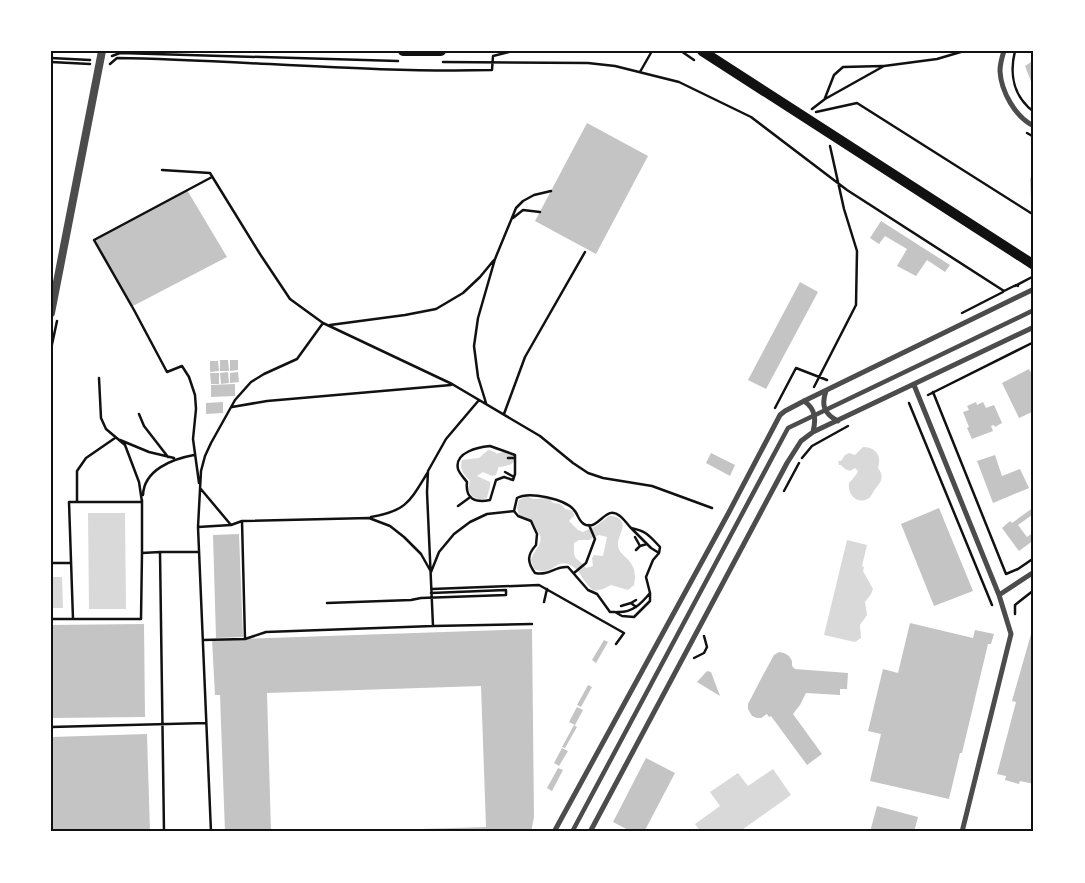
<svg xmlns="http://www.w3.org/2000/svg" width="1085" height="883" viewBox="0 0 1085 883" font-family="Raleway,sans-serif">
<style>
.water{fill:#d9d9d9;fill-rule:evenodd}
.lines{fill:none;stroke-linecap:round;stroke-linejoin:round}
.canal{stroke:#d9d9d9;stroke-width:14}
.building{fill:#c4c4c4}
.path{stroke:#111;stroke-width:2.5}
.pedestrian{stroke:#4c4c4c;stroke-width:4.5}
.minor{stroke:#4c4c4c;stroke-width:5}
.tertiary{stroke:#4c4c4c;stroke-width:8}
.primary{stroke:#111;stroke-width:10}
.neatline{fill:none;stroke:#111;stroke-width:2}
</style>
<rect width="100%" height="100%" fill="#fff"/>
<path class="water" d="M863,447C876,447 882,456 878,468C884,476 882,481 876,488C873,491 872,496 869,498C857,506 847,494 849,483L856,475L858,471L855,468L850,471L845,469L841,465H839L838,461H841L845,455L849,453L855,455Z
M488,450C503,452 500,464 496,475L492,476L483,472L477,476L490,482C491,487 488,492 487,498L479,500L472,496L468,489L470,481C464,474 459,470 462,460L479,458Z
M527,496L533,499L549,498L553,503C560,504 561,503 565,509L573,511L574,516L569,521L578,530L583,532L596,526L609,516C616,516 622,518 623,526C622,531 619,537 618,542C616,559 640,556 634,585L628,590L611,585L603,589L594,591C584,584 580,570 572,566C554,556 555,578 534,569L531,560C533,552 539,548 540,542C542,537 539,534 537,530C533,521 529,518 519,515L517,508L519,500ZM599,535L607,537L603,556L594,555L592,558L593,566L586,568C577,555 573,564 574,543L579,540H589Z
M88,513H125L126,609H89Z
M847,540L867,545L862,566L864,567L863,571L873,589L871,594L865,602L867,615L860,625L861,638L855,642L824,635Z
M51,577H62L63,608H51Z
M773,769L791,795L739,832H701L695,824L720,806L710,792L738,773L748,786Z"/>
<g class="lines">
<path class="canal" d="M500,460L508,458"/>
</g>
<path class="building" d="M1034,60V89L1025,66Z
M587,123L648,156L596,254L535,221Z
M1030,178H1034V200H1031Z
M187,190L227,257L131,307L94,240Z
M881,221L950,265L945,272L927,260L916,276L897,266L907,249L885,236L879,244L870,238Z
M800,282L818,292L766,389L748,380Z
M220,360H228L229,371H220Z
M230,360H238V370L230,371Z
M210,361H218L219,371L210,372Z
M1029,369L1034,378V411L1019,418L1002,383Z
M228,372L229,383L221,384L220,373Z
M238,372L239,382L230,383V373Z
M210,373H219V384H211Z
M235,384V396L211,397V385Z
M223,402V413L206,414V403Z
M976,402L977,405L983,402L986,408L994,405L1002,423L995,427L994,425L991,426L993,431L972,439L967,428L969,427L963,412L969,410L967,406Z
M711,453L735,465L730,476L706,463Z
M995,455L1002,476L1020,469L1029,488L993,503L977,461Z
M1034,507V517L1032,515L1018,525L1027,537L1034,532V540L1019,551L1002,528L1010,521L1012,523Z
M939,508L973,591L934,606L901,524Z
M239,534L243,637L216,638L213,535Z
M910,623L973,638L975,630L994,634L991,644H988L962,753H960L949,799L870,781L881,734L868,731L883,669L898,673Z
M144,624L145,717L51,718V625Z
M1033,627L1034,784L1020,781L1019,784L1005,780L1006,776L997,774L1016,702L1012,701Z
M532,629L534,817L531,832H388V830L486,827L481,686L267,693L271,832H225L220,695H215L212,640Z
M604,640L608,642L596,663L592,660Z
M779,652L784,653L789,656L792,661V666L795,669L848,673L847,689H840V695L806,693L800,705L793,714L822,754L807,765L771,716L769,717L767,714L761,718H757L752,716L748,709V704L762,677L774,655Z
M707,671L711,672L720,696L697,682Z
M588,685L592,687L581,707L577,705Z
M577,707L583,710L575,725L569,722Z
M574,725L577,727L565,748L562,747Z
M147,734L150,832H51V737Z
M562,748L568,751L559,766L554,763Z
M646,758L675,773L644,832H632L613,822Z
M558,768L563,770L552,791L547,788Z
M877,806L918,817L914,832H870Z"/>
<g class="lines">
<path class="path" d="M681,51L694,60
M1015,51C1009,75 1014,97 1034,112
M112,56L120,53L398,61
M51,58L90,60
M51,62L90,64
M443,62L588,63L615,66L679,82L751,117L847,190L1004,291L1016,285L1018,286
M110,64L117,58C242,60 367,73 492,70L493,56L513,51
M640,72L652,51
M825,98L834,75L843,67L883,66
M812,109L825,99L884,66L937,59L964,51
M816,112L857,103L1034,215
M1027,133L1034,137
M162,170L210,173L260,254L290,299L323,323L297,359L264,374L251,382L235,400L211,443L205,456L201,471L198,527L211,832
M513,218L523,210L540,212
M1015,286L1032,277
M962,313L1003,292
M323,323L452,384L540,436L573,463L588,473L603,478L652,486L712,508
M330,325L405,315L436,309L463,293L480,277L494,260
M51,349L57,321
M814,387L856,305L857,251L844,209L830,146
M933,392L1006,574L1018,569L1034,558
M928,395L1034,342
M486,403L478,377L474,346L478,318L495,259L516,208L523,201L534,195L551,191
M909,403L992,605
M232,407L267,401L451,385
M775,408L796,368L827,380
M139,414L144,426L168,457
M504,414L525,357L585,252
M120,440L149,452L174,458
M490,446L515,455V474L513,480L504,477L496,480L490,500C475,503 465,499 467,482C464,478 459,473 458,469C454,452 479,447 490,446Z
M508,458H515
M802,458L812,446L848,426
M505,472L514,477
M199,483L193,439L196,409L195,395L189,377L182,366L167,372L134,310L94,240L212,177
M200,488L231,525
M784,491L799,463
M143,495C144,470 172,459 194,455
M142,500V553L160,552
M77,502V471L86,458L115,438
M458,506L469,498
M371,517C407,511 410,501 428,472
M198,527L231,525L242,521L369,518L390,526L404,537L421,554L430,570
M632,529L651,548L659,553
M635,537L640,546
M636,550L640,546L647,544
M51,563H71
M431,572L439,552L454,534L470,522L487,514L514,511L518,516L531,521L537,534L536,545C527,555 527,562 535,573C550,576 554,566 568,567L588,590L597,594L610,612H615L622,616L634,617L650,601V593L646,577L653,560L659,553L660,547C649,535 646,531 631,528C627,524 624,519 620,516C606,504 600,529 586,525C578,522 579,515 574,510C565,499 529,491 517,498L514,511
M574,573L586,563L595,539L589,525
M432,589L539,585L624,633L616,644
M636,600L631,603L636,607
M544,602L547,589
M327,603L411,600L421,598L506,595V590L431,593
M621,606L631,603
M617,612C632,613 641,604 650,593
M1015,614V605L1034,590
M51,619H141L142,553
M73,619L69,502H142L139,482L125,445L106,429L101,418L99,378
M433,626L532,624
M245,639L266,632L433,626L427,492L428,471L446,439L479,400
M203,640L245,639L242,521
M694,658L704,653L707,647L704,636
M51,727L206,723
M164,832L160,552H198"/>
<path class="pedestrian" d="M572,832L788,428L1034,310"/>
<path class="minor" d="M1004,51C1002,57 1000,64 1000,71C1001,91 1015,117 1034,126
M914,385L999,595L1011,634L962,832
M826,391C821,405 824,414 838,421
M804,401C816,409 816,420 813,432
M999,595L1034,572
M554,832L728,514L780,415L785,411L804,401L1034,289
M590,832L787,463L801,441L813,432L1034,327"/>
<path class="tertiary" d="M51,313L102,51"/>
<path class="primary" d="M403,51H441
M702,51L1034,265"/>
</g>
<rect width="1085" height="883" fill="none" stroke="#ffffff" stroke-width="105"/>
<rect x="52" y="52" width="980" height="778" class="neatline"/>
</svg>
